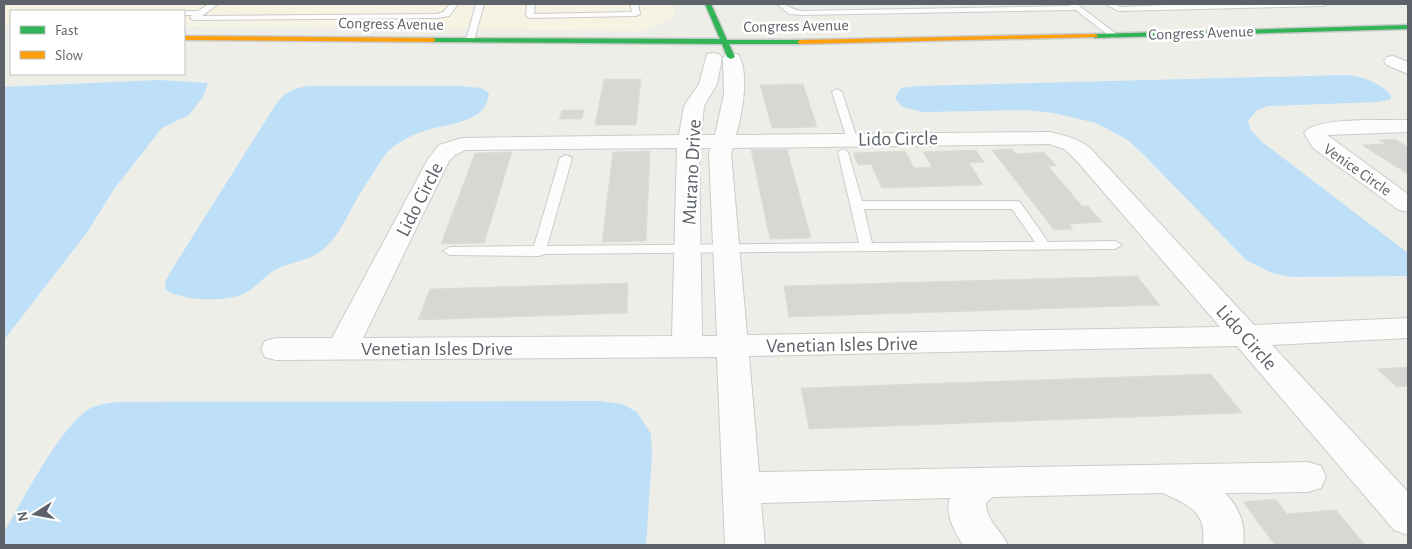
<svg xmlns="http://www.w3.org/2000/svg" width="1412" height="549" viewBox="0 0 1412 549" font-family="'Alegreya Sans',sans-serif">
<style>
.commercial{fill:#f7f3e2}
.water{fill:#bddff8}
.building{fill:#d8d7d4;stroke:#dedcd8}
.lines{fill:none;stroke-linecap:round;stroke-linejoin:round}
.lane-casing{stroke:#cbcbcb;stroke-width:2}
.street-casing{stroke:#cbcbcb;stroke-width:2}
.fast-casing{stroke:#c9cbca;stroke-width:3}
.slow-casing{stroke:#c9cbca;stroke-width:3}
.lane{fill:#fcfcfc;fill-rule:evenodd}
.street{fill:#fcfcfc;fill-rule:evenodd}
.fast{fill:#30b455;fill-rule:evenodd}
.slow{fill:#ff9f0a;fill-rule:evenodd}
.labels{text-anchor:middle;stroke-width:5;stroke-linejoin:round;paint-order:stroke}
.far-street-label{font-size:16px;fill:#5d6268;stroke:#fff}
.street-label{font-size:20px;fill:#5d6268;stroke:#fff}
</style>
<rect width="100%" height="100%" fill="#eeeee9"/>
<path class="commercial" d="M4,4H672L676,17L641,31L184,26V11H11V25L4,26Z"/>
<path class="water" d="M1344,75C1362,76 1379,82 1391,95V99L1378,102L1268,106L1257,110L1248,121L1251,130L1262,142L1408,253V276L1291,277L1272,273L1246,260L1144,155L1128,140L1096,123L1053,113L1027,110L923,112L902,107L895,98L901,88L918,86Z
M159,80L208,83L203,97L189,115L162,128L114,189L88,231L4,340V87Z
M307,86H461L481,88L489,93C487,124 447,123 424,131C410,136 398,142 387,152C377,167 367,182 358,197C348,214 340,234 325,248C311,261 293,261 277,269C265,275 258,286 247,292C229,303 182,301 166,290L165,282L171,271L276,104C284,92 293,89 307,86Z
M600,401L622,404L637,412L651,434L652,456L646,545H4V532C23,500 60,427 89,409C99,404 109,403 119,402Z"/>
<path class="building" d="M604,79H641L636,125H595Z
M803,84L817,127L772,128L760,85Z
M562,110H584L582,119H559Z
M1395,139L1408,147V174L1362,145L1385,144L1379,140Z
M787,149L811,238L770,239L751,150Z
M1012,149L1016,154L1044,152L1056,166H1048L1082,206H1088L1102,222L1069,224L1073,229L1054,230L992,150Z
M976,150L984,162L969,163L983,185L882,188L871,164L858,165L853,153L905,151L914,168L932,167L923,152Z
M650,151L646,241L602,242L613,152Z
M512,152L484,243L441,244L475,153Z
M1137,276L1160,305L789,317L784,286Z
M628,283L627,313L418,320L430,289Z
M1408,367V386L1397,387L1377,369Z
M1211,374L1242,413L809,429L801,388Z
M1276,499L1287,514L1336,510L1365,545H1275L1243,502Z"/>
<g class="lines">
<defs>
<path id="lane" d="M209,4H218L202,16L437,14L443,12L450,4H458L449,16L437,18L194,20L190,18L192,15H184V11H182H198Z
M476,4H484L474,40L470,43L466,40Z
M527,4H535L534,14L632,12L630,4H638L640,14L636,16L530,18L526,16Z
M777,4C787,3 792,10 801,11L1071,6L1069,4H1077L1119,36L1112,38L1076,10L801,15L789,14Z
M1106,4H1115L1120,7L1188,4H1327L1323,6L1118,11Z
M837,89L842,92L857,139L856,141L852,142L847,139L832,92Z
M843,149L848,152L862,201H1016L1020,202L1048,242L1115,241L1122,245L1115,249L544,254L539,256L450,255L443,251L450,247L534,246L560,158L566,155L572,158L547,246L859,243L838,152ZM864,209H1012L1035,242L872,243Z"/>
<path id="street" d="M713,53L719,54L722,58L717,84L704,106L701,135H715L724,94L723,58L726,54H738C750,72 742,115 736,135L1050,132C1066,136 1078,138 1091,149L1254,325L1408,318V338L1272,345L1408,492V535L1394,530L1237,346L749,356L759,472L1308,462L1321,466L1326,477L1321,488L1308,492L1225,493C1239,507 1246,525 1243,545H1203C1207,512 1190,506 1163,493L993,497L986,503C986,521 1001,530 1008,545H963C955,532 944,514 950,498L761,503L765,545H725L717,357L276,360L265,357L261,349L265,341L276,338H332L428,159L439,145L462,138L679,135L684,106L699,84L707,54ZM1049,144L1064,149L1075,159L1220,327L747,335L731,153L733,148ZM677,148L672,336L363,338L449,161L455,155L465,150ZM699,148H711L709,153L717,336H702Z
M1393,56L1408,62V74L1387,65L1384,61L1387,57Z
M1408,120V132L1327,135L1408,194V212L1399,210L1313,148L1304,133C1316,116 1387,121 1408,120Z"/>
<path id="fast" d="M705,4H711L727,40H800L803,42L800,44H729L735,57L731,59L727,57L722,44L433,42L430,40L433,38L720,39Z
M1408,25V29L1095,38L1092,36L1095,34Z"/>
<path id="slow" d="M1095,34L1098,36L1097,37L800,44L797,42L800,40Z
M184,36L433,38L436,40L433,42L184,40Z"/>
</defs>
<use href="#lane" class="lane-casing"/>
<use href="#street" class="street-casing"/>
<use href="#fast" class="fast-casing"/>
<use href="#slow" class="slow-casing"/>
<use href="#lane" class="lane"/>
<use href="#street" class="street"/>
<use href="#fast" class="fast"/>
<use href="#slow" class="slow"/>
</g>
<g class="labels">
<g class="far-street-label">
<text transform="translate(391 23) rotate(1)" y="6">Congress Avenue</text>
<text transform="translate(796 25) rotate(-1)" y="6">Congress Avenue</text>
<text transform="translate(1201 32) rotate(-2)" y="6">Congress Avenue</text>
<text transform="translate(1358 169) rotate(35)" y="6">Venice Circle</text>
</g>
<g class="street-label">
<text transform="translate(898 138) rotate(-1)" y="7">Lido Circle</text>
<text transform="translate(691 172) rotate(-87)" y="7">Murano Drive</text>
<text transform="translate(419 199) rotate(-63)" y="7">Lido Circle</text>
<text transform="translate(1247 337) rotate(48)" y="7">Lido Circle</text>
<text transform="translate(842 344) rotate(-1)" y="7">Venetian Isles Drive</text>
<text x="437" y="355">Venetian Isles Drive</text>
</g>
</g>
<rect width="1412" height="549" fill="none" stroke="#5d6268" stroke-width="10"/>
<rect x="10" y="10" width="175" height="65" fill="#ffffff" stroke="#bec0c3"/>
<rect x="20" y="26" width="25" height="8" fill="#30b455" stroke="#bec0c3"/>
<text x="55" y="35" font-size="15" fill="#5d6268">Fast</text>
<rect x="20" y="51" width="25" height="8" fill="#ff9f0a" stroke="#bec0c3"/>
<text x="55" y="60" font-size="15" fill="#5d6268">Slow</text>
<g transform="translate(35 514) rotate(259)" stroke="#ffffff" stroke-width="4" paint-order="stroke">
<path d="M0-4L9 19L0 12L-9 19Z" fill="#5d6268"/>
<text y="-8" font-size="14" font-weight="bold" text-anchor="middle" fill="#5d6268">N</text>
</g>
</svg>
